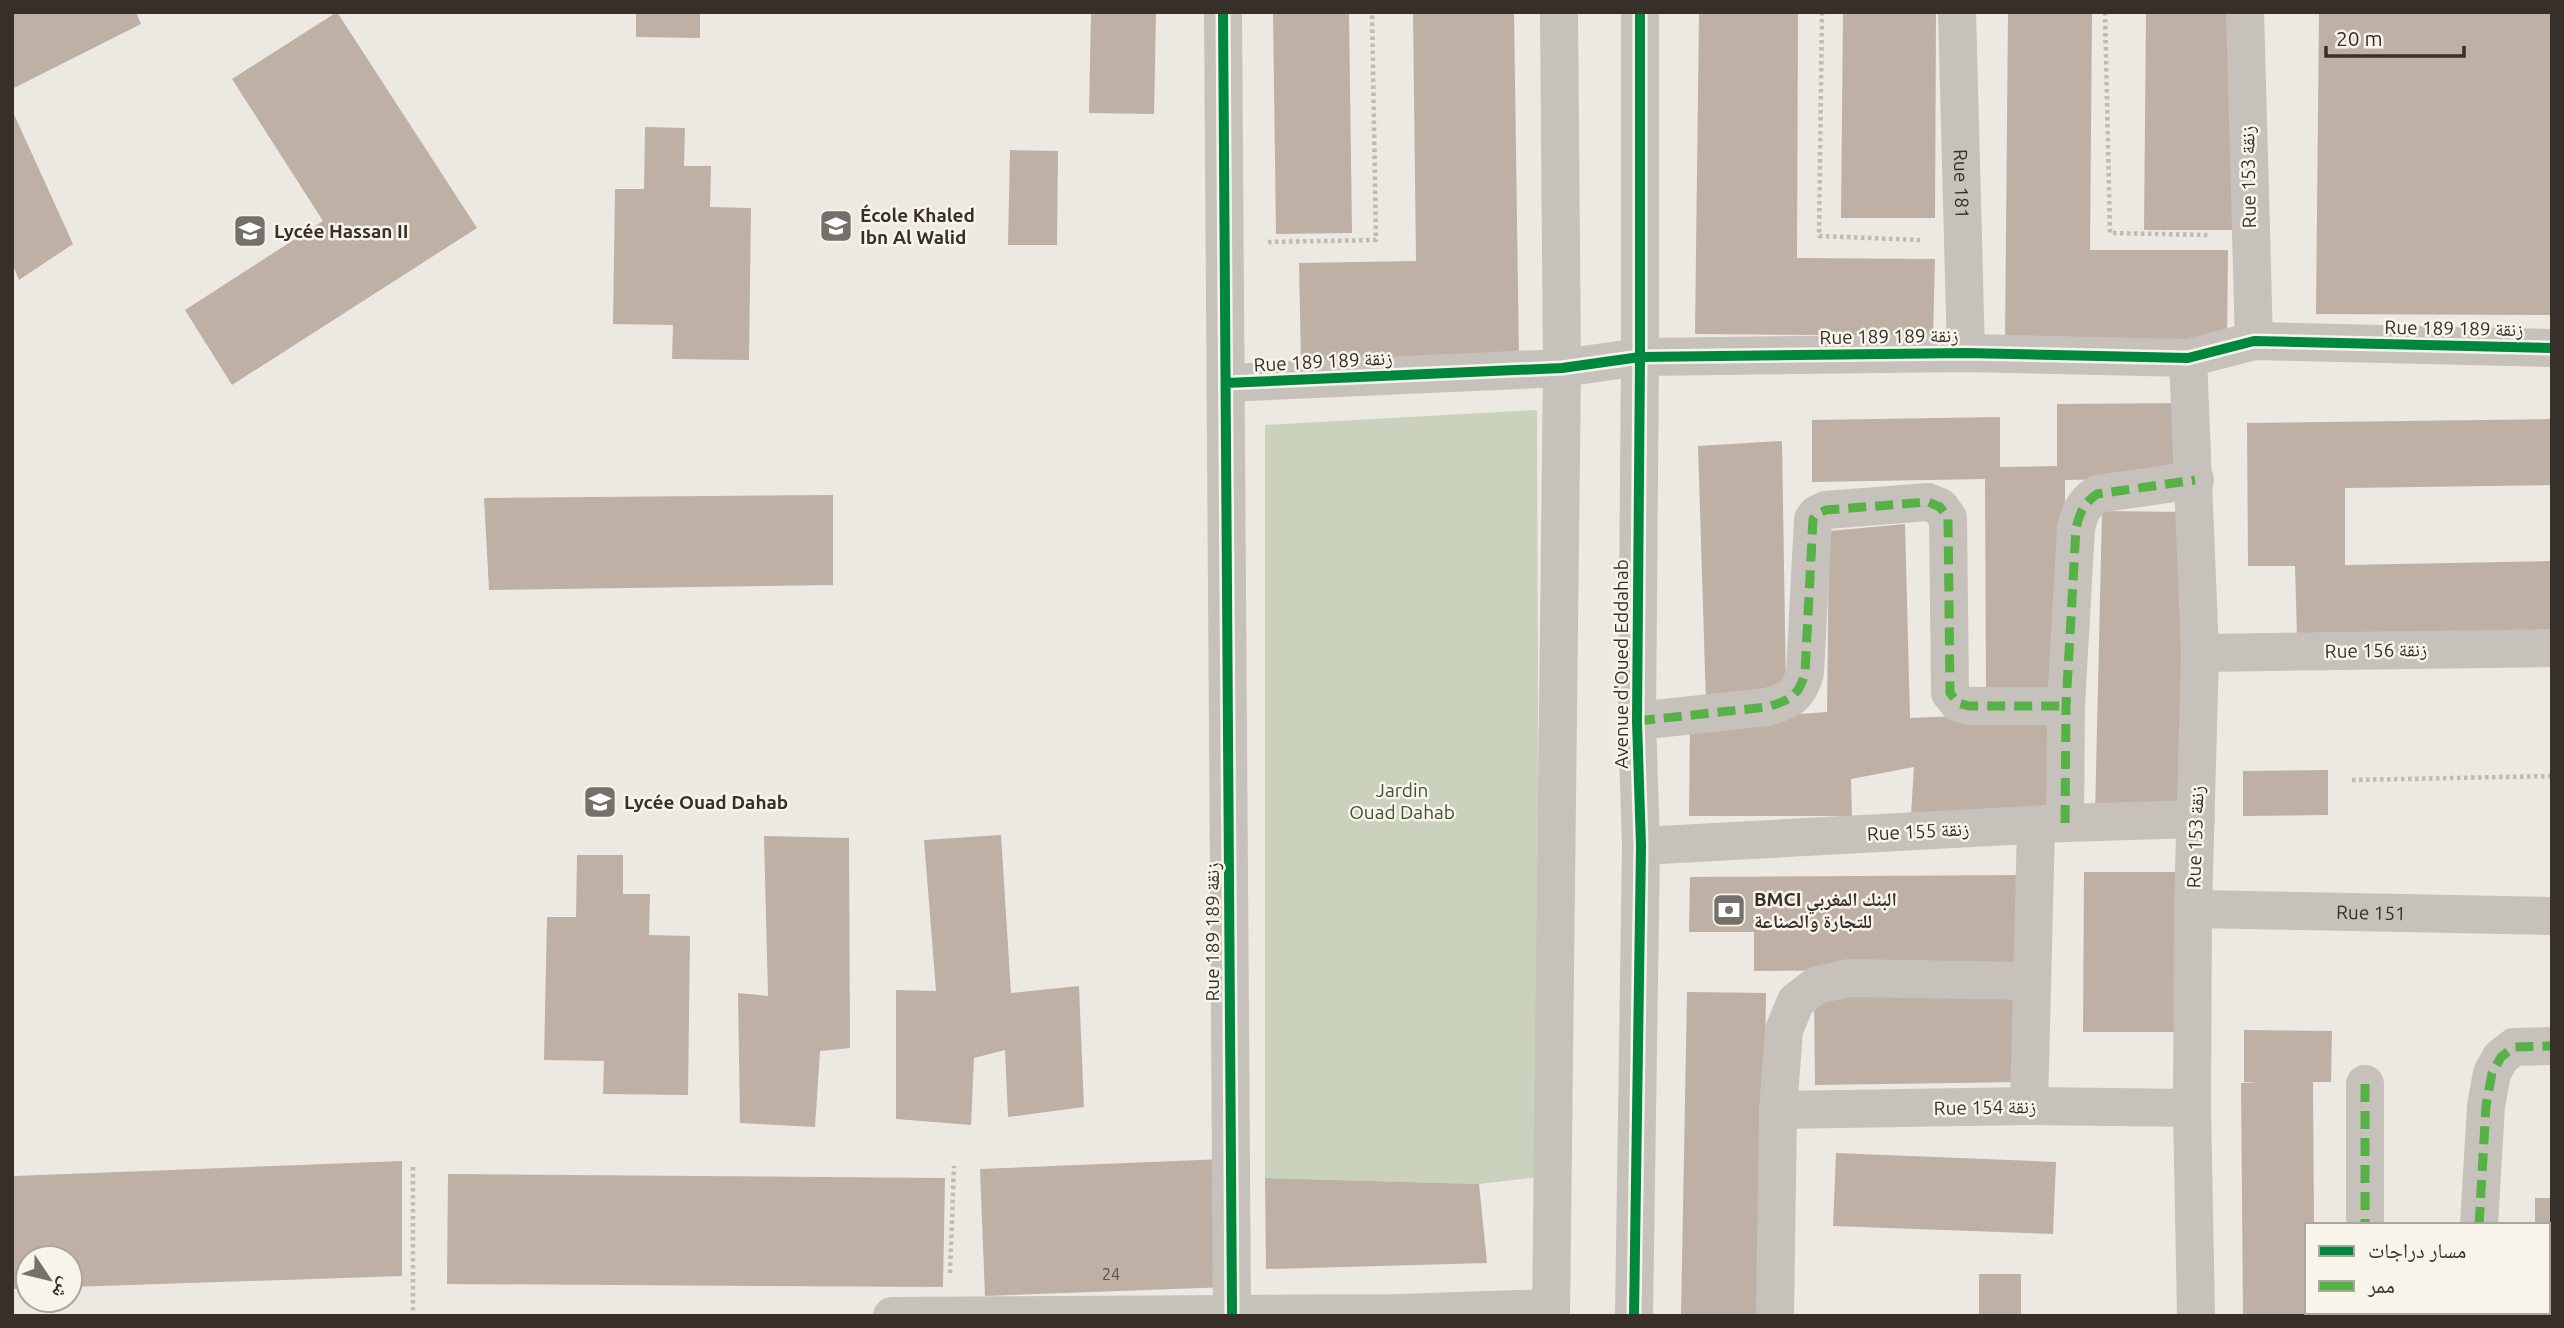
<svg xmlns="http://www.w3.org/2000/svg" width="2564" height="1328" viewBox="0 0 2564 1328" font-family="Ubuntu,'Noto Naskh Arabic',sans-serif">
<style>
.green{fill:#cad1bd}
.building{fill:#beb0a5}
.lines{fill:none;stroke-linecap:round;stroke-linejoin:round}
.path{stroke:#bebab4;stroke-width:4.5;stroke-dasharray:3.5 3.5;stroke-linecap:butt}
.minor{stroke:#c6c1bb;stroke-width:38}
.tertiary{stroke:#c6c1bb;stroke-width:38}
.quiet{stroke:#56b246;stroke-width:9;stroke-dasharray:18 9;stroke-linecap:butt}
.cycleway-casing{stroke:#f8f4ea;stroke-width:15}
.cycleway{stroke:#00873e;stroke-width:10}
.labels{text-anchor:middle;stroke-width:5;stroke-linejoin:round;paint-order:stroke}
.number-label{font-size:16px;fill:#584f49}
.street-label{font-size:19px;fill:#362f2a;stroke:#f8f4ea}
.poi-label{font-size:19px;font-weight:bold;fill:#362f2a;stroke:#f8f4ea;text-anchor:start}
.park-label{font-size:19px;fill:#405230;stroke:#f8f4ea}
</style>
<rect width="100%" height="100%" fill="#ece9e2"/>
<path class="green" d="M1537,410L1540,1177L1479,1184L1265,1178V425Z"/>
<path class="building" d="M12,12H136L141,24L12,89Z
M337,12L477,228L232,385L185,310L323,221L232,79Z
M636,12H700V38L636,37Z
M1091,12H1156L1154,114L1089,113Z
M1273,12H1349L1352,233L1276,234Z
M1413,12H1514L1519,359L1301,362L1299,263L1416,261Z
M1699,12H1798L1797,258L1935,259L1933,336L1695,334Z
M1843,12H1936L1935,218H1841Z
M2008,12H2092L2090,250H2228L2227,343L2005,341Z
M2146,12H2238L2236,230H2144Z
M2319,12H2552V315L2316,314Z
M12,110L73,244L19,280L12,263Z
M645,127L685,128L684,166H711L710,207L751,208L749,360L672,359L673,325L613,324L615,189H644Z
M1010,150L1058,151L1057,245H1008Z
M2182,403L2183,478L2065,480L2066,693L1986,695L1985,479L1812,482V420L2000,417V467L2057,466V404Z
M2552,419V485L2345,488V565L2552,561V632L2297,636L2295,566H2248L2247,423Z
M1782,441L1786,690L1706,703L1698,446Z
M833,495V585L489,590L484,498Z
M2102,511L2188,512L2181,817L2095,816Z
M1905,524L1910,718L2058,712L2061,806L1911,815L1914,767L1851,779L1852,816H1689L1690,722L1827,712L1829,531Z
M2328,770V815L2243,816V771Z
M1001,835L1011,993L1079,986L1084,1107L1008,1117L1005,1050L974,1058L971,1125L896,1119V990L936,991L924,840Z
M764,836L849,838L850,1048L820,1051L815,1127L740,1123L738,993L768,996Z
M577,855H623V894H650L649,935L690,936L688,1095L603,1094L604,1061L544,1060L547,917H576Z
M2084,872H2185V1032H2083Z
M2022,875V969L1754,971V932H1689L1690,877Z
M1687,992L1766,993L1761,1316H1681Z
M2021,993L2022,1082L1815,1085L1814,997Z
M2244,1030L2332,1031L2331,1082H2313L2314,1225H2307V1312H2471V1316H2243L2241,1083H2257L2244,1082Z
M1836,1153L2056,1162L2053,1234L1833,1226Z
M1224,1159L1229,1287L985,1296L980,1169Z
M402,1161V1276L70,1287V1258H28V1288L13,1289L14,1176Z
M448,1174L945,1178L943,1287L447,1284Z
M1265,1178L1479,1184L1487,1263L1266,1269Z
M2535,1198H2552V1289H2548V1225H2535Z
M1979,1274H2021V1316H1979Z"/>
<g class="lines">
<path class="path" d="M1822,12L1819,236L1920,240
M2105,12L2110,233L2210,235
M1268,242L1376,240L1372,12
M2352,780L2552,776
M413,1167V1316
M950,1273L954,1166"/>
<g class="minor">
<path d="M1223,12L1232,1313"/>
<path id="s1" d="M1957,12L1966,353"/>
<path d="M2245,12L2254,341"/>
<path d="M2188,358L2200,653L2193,909L2192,1108L2196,1316"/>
<path d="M1226,383L1562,368L1640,357L1966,353L2188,358L2254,341L2552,348"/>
<path d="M2200,653L2552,648"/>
<path d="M1637,721L1767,707C1790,700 1798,697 1805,673L1813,519L1817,514L1826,510L1928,502L1940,507L1948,518L1950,693L1958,703L1969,706H2066"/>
<path d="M2065,823L2066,706L2076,528C2080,512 2084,503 2097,494L2195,480"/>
<path d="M1641,846L2065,823L2196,819"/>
<path id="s2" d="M2193,909L2552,916"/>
<path d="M2365,1084V1225"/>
<path d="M2029,1106L2036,825"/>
<path d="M1778,1110L2029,1106L2192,1108"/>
<path d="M2479,1225L2486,1106L2492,1073L2501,1057L2514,1047L2552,1046"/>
<path d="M892,1316L1399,1313L1551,1308"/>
<path d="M1775,1316L1778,1110L1784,1030L1796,1001L1817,985L1849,978L2032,981"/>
</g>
<path class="tertiary" d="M1551,1316L1562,368L1559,12
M1634,1316L1641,846L1637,721L1640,357V12"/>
<path class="quiet" d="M1637,721L1767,707C1790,700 1798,697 1805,673L1813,519L1817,514L1826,510L1928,502L1940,507L1948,518L1950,693L1958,703L1969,706H2066
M2065,823L2066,706L2076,528C2080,512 2084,503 2097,494L2195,480
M2365,1084V1225
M2479,1225L2486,1106L2492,1073L2501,1057L2514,1047L2552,1046"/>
<defs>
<path id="cycleway" d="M1223,12L1232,1313
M1226,383L1562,368L1640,357L1966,353L2188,358L2254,341L2552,348
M1634,1316L1641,846L1637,721L1640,357V12"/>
</defs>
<use href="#cycleway" class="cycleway-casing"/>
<use href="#cycleway" class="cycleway"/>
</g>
<defs>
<symbol id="school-square" viewBox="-11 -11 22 22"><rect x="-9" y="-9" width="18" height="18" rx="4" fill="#76706a" stroke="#f8f4ea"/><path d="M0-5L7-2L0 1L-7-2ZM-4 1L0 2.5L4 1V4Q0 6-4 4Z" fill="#fff"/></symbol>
<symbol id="bank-square" viewBox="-11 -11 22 22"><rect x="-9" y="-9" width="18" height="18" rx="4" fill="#76706a" stroke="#f8f4ea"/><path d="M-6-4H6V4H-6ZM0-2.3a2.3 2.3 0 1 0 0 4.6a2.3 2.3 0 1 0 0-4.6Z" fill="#fff"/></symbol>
</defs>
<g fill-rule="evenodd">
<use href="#school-square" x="817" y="207" width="38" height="38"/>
<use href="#school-square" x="231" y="212" width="38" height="38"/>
<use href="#school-square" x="581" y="783" width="38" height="38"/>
<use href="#bank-square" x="1710" y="891" width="38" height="38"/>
</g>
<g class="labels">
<g class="number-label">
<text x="1111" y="1280">24</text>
</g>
<g class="street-label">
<text transform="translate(2248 177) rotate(-91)" y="7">Rue 153 زنقة</text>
<text dy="7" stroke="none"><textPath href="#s1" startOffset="172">Rue 181</textPath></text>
<text transform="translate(2454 328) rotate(1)" y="7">Rue 189 زنقة 189</text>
<text transform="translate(1889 336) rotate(-1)" y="7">Rue 189 زنقة 189</text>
<text transform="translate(1323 361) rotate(-3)" y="7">Rue 189 زنقة 189</text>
<text transform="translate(2376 650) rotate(-1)" y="7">Rue 156 زنقة</text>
<text transform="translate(1621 664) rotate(-90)" y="7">Avenue d'Oued Eddahab</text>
<text transform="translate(1918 831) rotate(-3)" y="7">Rue 155 زنقة</text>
<text transform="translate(2195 837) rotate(-88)" y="7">Rue 153 زنقة</text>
<text dy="7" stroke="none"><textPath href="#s2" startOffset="178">Rue 151</textPath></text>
<text transform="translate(1212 932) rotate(-90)" y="7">Rue 189 زنقة 189</text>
<text transform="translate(1985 1107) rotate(-1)" y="7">Rue 154 زنقة</text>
</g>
<g class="poi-label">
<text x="860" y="222">École Khaled<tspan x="860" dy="22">Ibn Al Walid</tspan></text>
<text x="274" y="238">Lycée Hassan II</text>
<text x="624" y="809">Lycée Ouad Dahab</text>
<text x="1754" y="906">BMCI البنك المغربي<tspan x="1754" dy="22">للتجارة والصناعة</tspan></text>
</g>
<g class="park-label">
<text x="1402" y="797">Jardin<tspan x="1402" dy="22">Ouad Dahab</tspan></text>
</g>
</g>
<rect width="2564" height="1328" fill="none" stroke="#362f2a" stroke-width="28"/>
<rect x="2305" y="1223" width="245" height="91" fill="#f8f4ea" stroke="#aaa59d" stroke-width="2"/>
<rect x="2319" y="1246" width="35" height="10" fill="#00873e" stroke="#aaa59d" stroke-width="2"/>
<text x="2368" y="1258" font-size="21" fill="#362f2a">مسار دراجات</text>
<rect x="2319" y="1281" width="35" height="10" fill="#56b246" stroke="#aaa59d" stroke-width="2"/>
<text x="2368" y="1293" font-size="21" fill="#362f2a">ممر</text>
<g transform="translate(49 1279) rotate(125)"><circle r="33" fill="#f8f4ea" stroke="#aaa59d" stroke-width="2"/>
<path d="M0-5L12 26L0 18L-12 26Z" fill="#76706a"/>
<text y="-10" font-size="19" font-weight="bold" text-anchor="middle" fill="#362f2a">ش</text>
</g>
<path d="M2326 46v10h138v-10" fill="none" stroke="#362f2a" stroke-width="3.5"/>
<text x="2336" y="46" font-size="21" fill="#362f2a" stroke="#f8f4ea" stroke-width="5" paint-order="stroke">20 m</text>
</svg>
